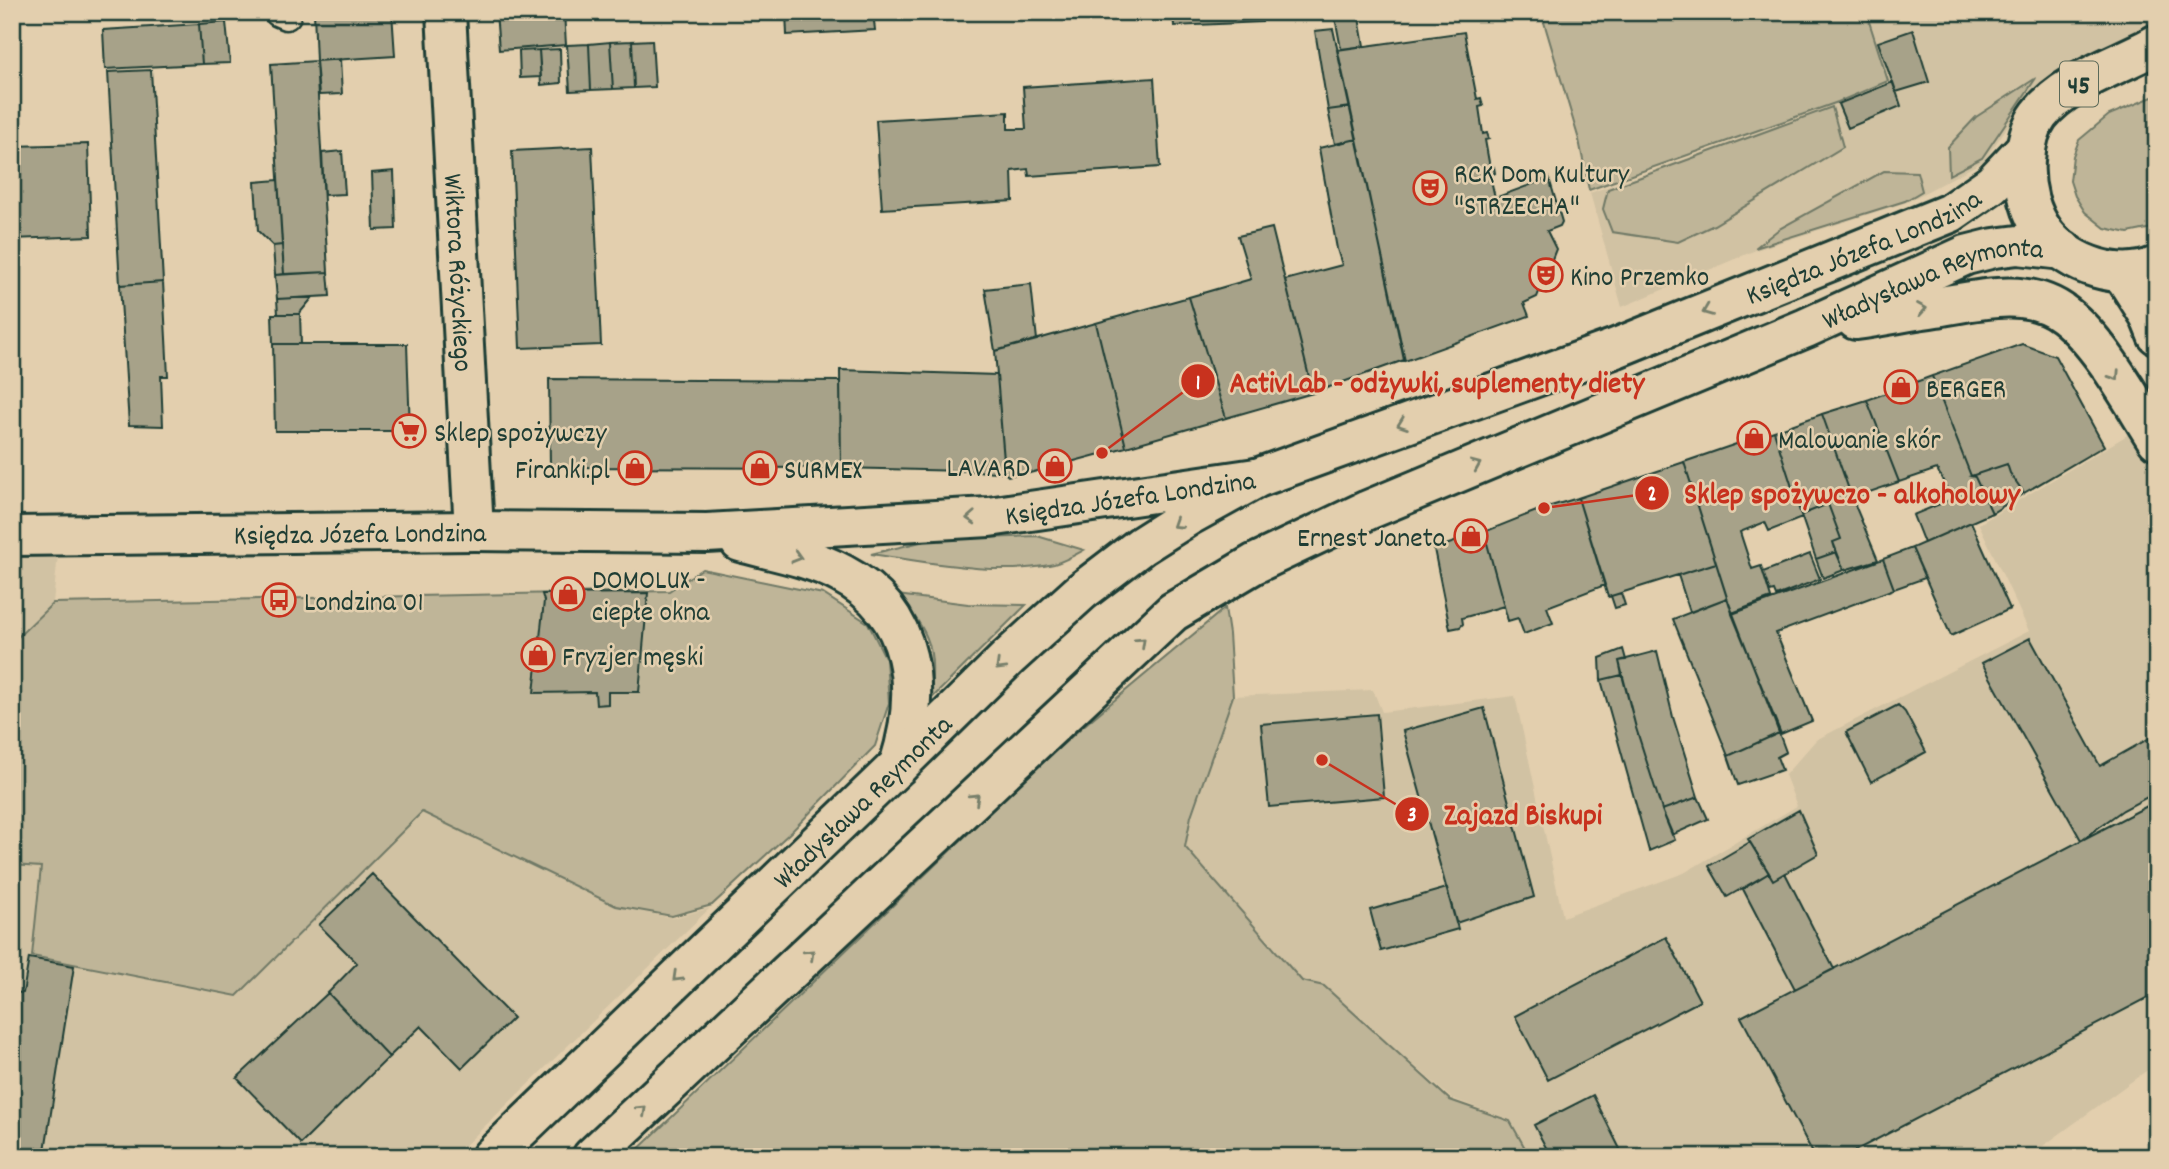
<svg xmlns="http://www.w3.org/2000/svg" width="2169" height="1169" viewBox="0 0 2169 1169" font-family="Dekko,sans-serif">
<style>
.built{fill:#d1c2a3}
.green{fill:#bfb598;stroke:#6f7966;stroke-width:2}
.building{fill:#a7a289;stroke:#1f3d34;stroke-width:2}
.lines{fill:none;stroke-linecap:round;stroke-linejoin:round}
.lane-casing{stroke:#1f3d34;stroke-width:33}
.street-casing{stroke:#1f3d34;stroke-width:44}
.secondary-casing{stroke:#1f3d34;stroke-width:44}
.primary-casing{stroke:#1f3d34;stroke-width:44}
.lane{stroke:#e3cfae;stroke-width:28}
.street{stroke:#e3cfae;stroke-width:38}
.secondary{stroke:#e3cfae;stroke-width:38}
.primary{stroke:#e3cfae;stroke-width:38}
.oneway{stroke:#777f6b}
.labels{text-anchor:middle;stroke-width:5;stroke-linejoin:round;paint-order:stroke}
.shield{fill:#e3cfae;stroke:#5a6959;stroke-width:2}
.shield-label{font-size:26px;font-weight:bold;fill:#1f3d34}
.poi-label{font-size:28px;fill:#1f3d34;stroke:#e3cfae;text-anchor:start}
.street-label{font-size:28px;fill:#1f3d34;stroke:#e3cfae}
.leader{fill:none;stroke:#c8321e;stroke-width:2.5}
.callout-dot{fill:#c8321e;stroke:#e3cfae;stroke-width:2.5}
.mark-label{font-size:21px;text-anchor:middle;font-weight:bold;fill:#fff}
.callout-label{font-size:30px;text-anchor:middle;font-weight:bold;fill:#c8321e;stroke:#e3cfae;stroke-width:5;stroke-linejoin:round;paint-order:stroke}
</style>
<rect width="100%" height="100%" fill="#e3cfae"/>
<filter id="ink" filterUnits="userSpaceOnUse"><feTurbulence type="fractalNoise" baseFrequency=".0143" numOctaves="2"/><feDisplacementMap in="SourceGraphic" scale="14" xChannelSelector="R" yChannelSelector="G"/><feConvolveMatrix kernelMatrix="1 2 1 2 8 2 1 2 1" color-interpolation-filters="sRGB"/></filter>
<g filter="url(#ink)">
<path class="built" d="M1867,12H2157V19L2032,91L1984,161L1907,202L1756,250L1622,307L1590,193L1838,103L1889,81Z
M2129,434L2157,476V1063L2028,1157H1531L1510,1120L1451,1098L1326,988L1322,989L1302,981L1185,847L1191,816L1233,696L1373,690L1382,712L1515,696L1563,917L1684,873L1797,806L1785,775L1816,740L2029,631L1979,524Z
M58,554L53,603L18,637L12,640V557Z
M422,812L616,906L673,918L710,908L453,1157H12V865L41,867L237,996Z"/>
<path class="green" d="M1541,12H1866L1888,81L1838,102L1589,190L1579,140Z
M2036,78L1982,158L1949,175L1948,147L1976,117Z
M2157,95V225L2152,228L2128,233L2105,228L2085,212L2075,196L2070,181L2073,156L2079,140L2109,115Z
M1832,107L1843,147L1714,225L1678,242L1612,232L1603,209L1608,189Z
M1884,171L1917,172L1922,191L1905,201L1755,248L1779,229Z
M1037,536L1084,550C1075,555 1065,561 1054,564C997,577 928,562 871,554L929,540Z
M702,569L823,594L868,623L886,659L889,703L875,746L793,830L712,905L672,916L616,906L422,812L237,996L32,956L41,867L12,865V640L18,637L53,603L669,591Z
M897,595L968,604L1026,605L930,700C936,650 931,632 897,595Z
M1225,608L1229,634L1233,696L1191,816L1185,847L1302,981L1324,986L1450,1100L1510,1121L1530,1157H630L1026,778L1081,728Z"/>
<path class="building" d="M314,12H392L395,56L316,61Z
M496,12H564L566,45L499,50Z
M786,12H873L875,30L787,35Z
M1173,12H1261L1262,22L1174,26Z
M1334,12H1358L1364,46L1341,49Z
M226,22L230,63L202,64L199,24Z
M199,24L202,64L105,69L103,30Z
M1333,29L1350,107L1328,110L1315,31Z
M1913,30L1929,82L1896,92L1878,42Z
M1464,32L1477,99L1481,98L1483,106L1479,107L1483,134L1487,133L1489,139L1485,140L1490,168L1494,167L1495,173L1490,175L1495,198L1549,178L1562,222L1560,226L1547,231L1556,249L1537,297L1524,303L1529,316L1405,361L1337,50Z
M652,40L655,87L634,88L632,41Z
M632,41L634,88L613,89L610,42Z
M610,42L613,89L591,90L589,44Z
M589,44L591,90L570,91L567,45Z
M560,49L561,83L541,85L539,50Z
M539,50L541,77L520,78L519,51Z
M340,59L342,94L319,95L316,61Z
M316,61L328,272L284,274L271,64Z
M151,70L163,282L120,285L108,72Z
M1154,78L1160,167L1029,176L1028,169L1012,171L1013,201L882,209L876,120L1008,112V129H1026L1023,87Z
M1893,82L1901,106L1848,128L1838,104Z
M1350,107L1357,139L1335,144L1328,110Z
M1357,139L1404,360L1313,393L1285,280L1342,265L1337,249L1319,148Z
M88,144L91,236L12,239V146Z
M592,147L601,345L520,348L512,151Z
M342,151L345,194L324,195L322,153Z
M394,171L396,229L374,230L372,173Z
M278,180L282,245L273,246L258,231L255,182Z
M1272,228L1313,393L1226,418L1189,297L1251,279L1238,236Z
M282,245L284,274L275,275L273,246Z
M328,272L330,296L277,299L275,275Z
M163,282L168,376H161L163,426L129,425L120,285Z
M1031,284L1037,340L995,351L985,289Z
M313,297L299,314H278L277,299Z
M1189,297L1226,418L1126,447L1096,323Z
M272,314H300L301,344H273Z
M1096,323L1126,447L1030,473V471L1008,476L1005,473L995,351Z
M273,344H407L410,431H275Z
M2022,344L2055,356L2104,446L2024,493L2010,473L2007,464L1971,476L1932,376Z
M840,370L997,375L1005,472L841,468Z
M1932,376L1971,476L1975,477L1992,513L1924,543L1913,515L1952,499L1937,469L1899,482L1867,400Z
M549,379L840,381L841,468L550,467Z
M1867,400L1899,482L1852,498L1822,414Z
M1822,414L1852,498L1878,560L1844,570L1833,542L1841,539L1828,504L1801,515L1774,431Z
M1774,431L1802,518L1769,531L1765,522L1740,532L1752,569L1761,566L1771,598L1732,613L1684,462Z
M1684,462L1716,563L1608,597L1578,498Z
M2007,464L2010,473L2024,493L1992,513L1975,477L1971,476Z
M1578,498L1605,585L1547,607L1553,623L1524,634L1518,618L1508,621L1484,532L1544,508Z
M1828,504L1841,539L1833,542L1836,552L1816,559L1801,515Z
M1971,522L2010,609L1951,636L1912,548Z
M1484,532L1504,606L1462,618L1463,624L1460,627L1450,629L1434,549Z
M1912,548L1925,578L1894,589L1883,559Z
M1836,552L1844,570L1823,578L1816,559Z
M1810,554L1820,579L1776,596L1774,591L1770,592L1763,572Z
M1883,559L1894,589L1776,633L1812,721L1781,734L1732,614Z
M1716,563L1727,598L1690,612L1678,575Z
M648,593L639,692H608V704L596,705L595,692L534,693L544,601L542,594Z
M1621,593L1625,605L1615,608L1611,596Z
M1727,598L1779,733L1728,756L1673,619Z
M2030,638L2100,766L2157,734V792L2123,810L2081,840L1982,663Z
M1623,649L1626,660L1619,661L1622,675L1601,680L1600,658Z
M1657,651L1673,717L1698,797L1662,810L1636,728L1619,661Z
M1622,675L1636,728L1662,810L1675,840L1649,851L1601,680Z
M1898,705L1905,712L1926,752L1871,782L1846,732Z
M1484,708L1534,897L1456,923L1403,731Z
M1377,714L1384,797L1269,807L1261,724Z
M1779,733L1786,752L1777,757L1782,770L1738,785L1728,756Z
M1698,797L1708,819L1672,835L1662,810Z
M2157,801V993L1843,1157H1815L1741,1017Z
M1799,810L1818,854L1773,880L1748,839Z
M1750,842L1769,873L1727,897L1709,866Z
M1769,873L1773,880L1785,873L1834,969L1795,989L1743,889Z
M372,874L513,1018L462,1068L421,1026L389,1057L328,993L357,963L319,925Z
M1447,888L1458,929L1381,951L1370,910Z
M1666,937L1700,1001L1548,1080L1515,1016Z
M29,958L74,966L44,1157H12V992L23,993Z
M328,993L389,1057L301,1144L237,1078Z
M1593,1095L1624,1157H1551L1534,1125Z
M217,1147L227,1157H208Z"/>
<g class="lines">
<defs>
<path id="lane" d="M279,12L286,15V12"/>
<g id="street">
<path id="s1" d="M446,12L474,531"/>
<path id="s2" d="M12,536L474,531L707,533L989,517L1256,478"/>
<path d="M740,542C774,551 811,557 842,574C917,613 922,693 899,765"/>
</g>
<g id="secondary">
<path d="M1856,320C1883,316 1909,311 1936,307C1977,300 2029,286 2065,315C2101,343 2132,401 2157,440"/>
<path id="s3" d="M491,1157L899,765L1008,658L1082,591L1141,546L1190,515L1257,478L1616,348L1950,213L1992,184L2026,148"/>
<path id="s4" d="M592,1157L1173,612L1254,564L1368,510L1806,328L1966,255L1994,248L2018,245L2063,250"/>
</g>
<path id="primary" d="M2157,44C2120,65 2065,81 2039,115C2030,127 2026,145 2025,160C2023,186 2030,214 2046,235C2071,266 2120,282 2157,266
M2123,274L2149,315L2157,335"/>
</defs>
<use href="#lane" class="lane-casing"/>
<use href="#street" class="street-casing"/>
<use href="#secondary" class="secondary-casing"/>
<use href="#primary" class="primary-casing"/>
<use href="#lane" class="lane"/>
<use href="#street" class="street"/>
<use href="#secondary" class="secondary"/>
<use href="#primary" class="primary"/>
</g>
<defs><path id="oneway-chevron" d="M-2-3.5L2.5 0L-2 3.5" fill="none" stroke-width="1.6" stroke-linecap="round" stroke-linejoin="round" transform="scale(1.75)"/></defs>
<g class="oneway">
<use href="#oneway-chevron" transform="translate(1922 309) rotate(-10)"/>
<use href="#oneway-chevron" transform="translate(1707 311) rotate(158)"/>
<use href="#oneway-chevron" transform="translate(2115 376) rotate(57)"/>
<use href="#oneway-chevron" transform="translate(1402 424) rotate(160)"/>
<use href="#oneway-chevron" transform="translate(1476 465) rotate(-23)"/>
<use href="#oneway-chevron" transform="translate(971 518) rotate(177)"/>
<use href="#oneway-chevron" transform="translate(1177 524) rotate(147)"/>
<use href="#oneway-chevron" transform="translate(797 557) rotate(16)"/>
<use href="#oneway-chevron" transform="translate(1141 642) rotate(-43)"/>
<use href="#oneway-chevron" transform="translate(1000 666) rotate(136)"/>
<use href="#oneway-chevron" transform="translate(975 798) rotate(-43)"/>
<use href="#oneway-chevron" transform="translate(810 954) rotate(-43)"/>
<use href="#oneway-chevron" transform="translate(677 977) rotate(136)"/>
<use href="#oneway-chevron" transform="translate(642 1110) rotate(-43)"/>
</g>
</g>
<defs>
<symbol id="theatre-ring" viewBox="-11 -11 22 22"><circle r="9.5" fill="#e3cfae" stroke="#c8321e" stroke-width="1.5"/><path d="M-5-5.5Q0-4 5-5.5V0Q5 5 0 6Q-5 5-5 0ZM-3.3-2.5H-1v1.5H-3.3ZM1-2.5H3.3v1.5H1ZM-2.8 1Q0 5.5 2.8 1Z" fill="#c8321e"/></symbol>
<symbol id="shop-ring" viewBox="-11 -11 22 22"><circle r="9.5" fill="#e3cfae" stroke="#c8321e" stroke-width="1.5"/><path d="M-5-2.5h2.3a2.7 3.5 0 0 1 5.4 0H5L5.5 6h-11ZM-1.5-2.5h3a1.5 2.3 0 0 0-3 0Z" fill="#c8321e"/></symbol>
<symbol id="supermarket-ring" viewBox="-11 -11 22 22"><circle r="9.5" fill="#e3cfae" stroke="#c8321e" stroke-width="1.5"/><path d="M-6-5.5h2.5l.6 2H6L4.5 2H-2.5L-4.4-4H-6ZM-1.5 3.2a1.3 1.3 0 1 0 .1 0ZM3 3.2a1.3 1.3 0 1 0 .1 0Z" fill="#c8321e"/></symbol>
<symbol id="bus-ring" viewBox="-11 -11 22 22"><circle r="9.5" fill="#e3cfae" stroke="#c8321e" stroke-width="1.5"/><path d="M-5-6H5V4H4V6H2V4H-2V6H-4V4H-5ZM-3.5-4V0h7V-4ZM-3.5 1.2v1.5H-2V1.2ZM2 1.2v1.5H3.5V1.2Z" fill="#c8321e"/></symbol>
</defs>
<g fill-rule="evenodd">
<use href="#theatre-ring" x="1411" y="169" width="38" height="38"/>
<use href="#theatre-ring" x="1527" y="256" width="38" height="38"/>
<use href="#shop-ring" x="1882" y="368" width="38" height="38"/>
<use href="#supermarket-ring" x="390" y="412" width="38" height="38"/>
<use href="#shop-ring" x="1735" y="419" width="38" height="38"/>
<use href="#shop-ring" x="1036" y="447" width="38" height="38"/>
<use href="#shop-ring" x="616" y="449" width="38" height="38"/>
<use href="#shop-ring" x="741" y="449" width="38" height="38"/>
<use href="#shop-ring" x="1452" y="517" width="38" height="38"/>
<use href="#shop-ring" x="549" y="575" width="38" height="38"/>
<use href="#bus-ring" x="260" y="581" width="38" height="38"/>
<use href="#shop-ring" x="519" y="636" width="38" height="38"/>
</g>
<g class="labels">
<rect class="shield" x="2060" y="61.5" width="38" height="45" rx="5"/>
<g class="shield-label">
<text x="2079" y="93">45</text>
</g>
<g class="poi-label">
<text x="1454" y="182">RCK Dom Kultury<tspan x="1454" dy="32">"STRZECHA"</tspan></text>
<text x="1570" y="285">Kino Przemko</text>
<text x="1926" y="397">BERGER</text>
<text x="434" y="441">Sklep spożywczy</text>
<text x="1778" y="448">Malowanie skór</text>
<text x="1030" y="476" text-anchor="end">LAVARD</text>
<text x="610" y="478" text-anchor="end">Firanki.pl</text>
<text x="784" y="478">SURMEX</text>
<text x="1446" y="546" text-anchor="end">Ernest Janeta</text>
<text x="592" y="588">DOMOLUX -<tspan x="592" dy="32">ciepłe okna</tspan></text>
<text x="304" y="610">Londzina 01</text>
<text x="562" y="665">Fryzjer męski</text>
</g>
<g class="street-label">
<text dy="10" stroke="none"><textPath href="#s3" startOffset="1676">Księdza Józefa Londzina</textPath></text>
<text dy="10" stroke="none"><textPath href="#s1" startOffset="261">Wiktora Różyckiego</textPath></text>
<text dy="10" stroke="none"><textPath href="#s4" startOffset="1628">Władysława Reymonta</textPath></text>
<text dy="10" stroke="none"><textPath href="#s2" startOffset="1120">Księdza Józefa Londzina</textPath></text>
<text dy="10" stroke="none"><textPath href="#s2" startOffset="348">Księdza Józefa Londzina</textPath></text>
<text dy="10" stroke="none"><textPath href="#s3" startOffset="514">Władysława Reymonta</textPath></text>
</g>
</g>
<path class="leader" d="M1102 453L1198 381M1544 508L1652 493M1322 760L1412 814"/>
<g class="callout-dot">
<circle cx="1102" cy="453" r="7"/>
<circle cx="1544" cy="508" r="7"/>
<circle cx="1322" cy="760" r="7"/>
<circle cx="1198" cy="381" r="18"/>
<circle cx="1652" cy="493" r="18"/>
<circle cx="1412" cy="814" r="18"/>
</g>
<g class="mark-label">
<text x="1198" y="389">1</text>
<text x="1652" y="500">2</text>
<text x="1412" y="821">3</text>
</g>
<g class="callout-label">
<text x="1437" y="392">ActivLab - odżywki, suplementy diety</text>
<text x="1852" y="503">Sklep spożywczo - alkoholowy</text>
<text x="1523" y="824">Zajazd Biskupi</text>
</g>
<rect width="2169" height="1169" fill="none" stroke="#e3cfae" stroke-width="42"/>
<rect x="21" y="21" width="2127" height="1127" fill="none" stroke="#1f3d34" stroke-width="2.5" filter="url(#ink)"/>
</svg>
